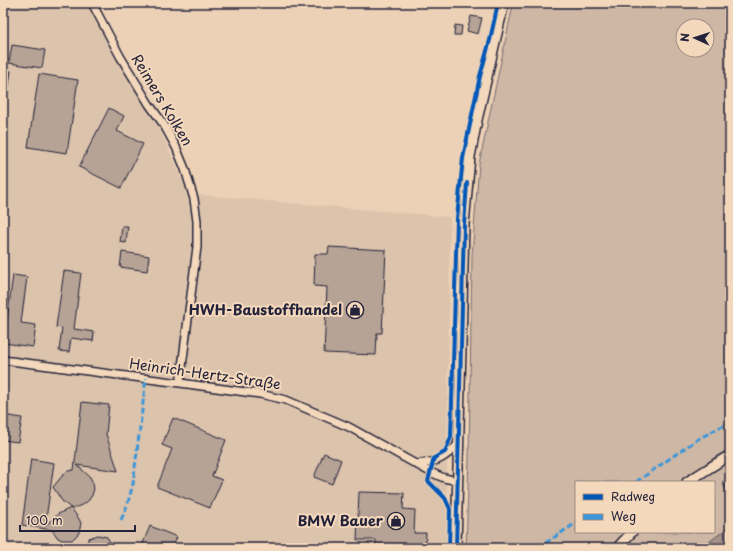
<svg xmlns="http://www.w3.org/2000/svg" width="733" height="551" viewBox="0 0 733 551" font-family="'Playpen Sans',sans-serif">
<style>
.built{fill:#dcc3ac}
.green{fill:#ceb7a4;stroke:#786c70;fill-rule:evenodd}
.water{fill:#a4928a;stroke:#70656a}
.lines{fill:none;stroke-linecap:round;stroke-linejoin:round}
.stream{stroke:#70656a;stroke-width:2.5}
.building{fill:#b6a395;stroke:#22223b}
.minor-casing{stroke:#22223b;stroke-width:10}
.tertiary-casing{stroke:#22223b;stroke-width:12}
.minor{stroke:#f4d8bb;stroke-width:7}
.tertiary{stroke:#f4d8bb;stroke-width:9}
.quiet{stroke:#3b95d9;stroke-width:3;stroke-dasharray:6 3;stroke-linecap:butt}
.cycleway-casing{stroke:#f4d8bb;stroke-width:6}
.cycleway{stroke:#0057b8;stroke-width:4}
.labels{text-anchor:middle;stroke-width:4;stroke-linejoin:round;paint-order:stroke}
.street-label{font-size:14px;fill:#22223b;stroke:#f4d8bb}
.poi-label{font-size:14px;font-weight:bold;fill:#22223b;stroke:#f4d8bb;text-anchor:end}
</style>
<rect width="100%" height="100%" fill="#ecd1b6"/>
<filter id="ink" filterUnits="userSpaceOnUse"><feTurbulence type="fractalNoise" baseFrequency=".025" numOctaves="2"/><feDisplacementMap in="SourceGraphic" scale="8" xChannelSelector="R" yChannelSelector="G"/><feConvolveMatrix kernelMatrix="1 2 1 2 8 2 1 2 1" color-interpolation-filters="sRGB"/></filter>
<g filter="url(#ink)">
<path class="built" d="M3,3H88L114,52L155,119L189,194L450,217L446,548H3Z"/>
<path class="green" d="M537,3H730V449L718,455L680,482H576V532H625L612,548H466L469,457L472,255L479,164L513,5ZM683,26H707V50H683Z
M730,460V526L701,548H624L638,532H714V482H696L713,470Z"/>
<path class="water" d="M730,526V548H701Z"/>
<g class="lines">
<path class="stream" d="M723,482L730,498"/>
</g>
<path class="building" d="M471,16L482,18L478,34L467,31Z
M455,25L462,26L461,35H454Z
M12,45L45,50L42,68L9,63Z
M3,70L11,71L7,100H3Z
M39,74L78,80L67,153L28,147Z
M109,108L124,116L117,131L143,144L121,188L79,167Z
M122,226H128L126,243L120,242Z
M329,247L386,250L382,333H377L376,355L324,353L327,287L314,286L315,254H328Z
M122,252L149,256L147,271L120,267Z
M64,271L81,273L74,329L94,332L93,341L71,338L69,352L59,351L62,328L56,327Z
M13,275L27,277L21,323L36,325L33,347L4,343Z
M82,402L109,405L106,434L118,471L77,465L90,477L93,483L94,489L92,495L89,500L84,504L72,509L62,501L53,487L63,475L68,471L74,470Z
M3,415L22,418L18,442L3,440Z
M173,418L226,440L212,476L222,480L210,508L157,487L172,449L162,445Z
M324,453L341,460L332,484L314,477Z
M31,459L54,463L45,526L58,514L71,508L79,519L81,523L79,533L72,540H62L58,538L52,530L22,525Z
M359,492L404,493L403,509L415,510L414,533H426L425,548H376V540H357Z
M150,526L177,537L172,548H141Z
M98,535L107,537L114,548H84L89,538Z"/>
<g class="lines">
<defs>
<path id="minor" d="M92,3L120,56L149,104L164,125L176,147L185,169L194,199L197,221V247L180,383
M3,360L180,383L260,394L286,400L349,427L430,472L444,478L458,481
M416,464C436,463 446,458 459,443"/>
<path id="tertiary" d="M687,482L730,455
M456,548L464,225L470,157L477,120L504,3
M617,548L632,532"/>
</defs>
<use href="#minor" class="minor-casing"/>
<use href="#tertiary" class="tertiary-casing"/>
<use href="#minor" class="minor"/>
<use href="#tertiary" class="tertiary"/>
<path class="quiet" d="M636,482L698,439L730,422
M121,520L127,506L133,484L146,378
M538,548L576,523"/>
<defs>
<path id="cycleway" d="M449,548L450,509L445,498L428,481L434,458L445,452L451,437L457,218L463,158L480,76L490,40L498,3
M456,548L464,225L467,183"/>
</defs>
<use href="#cycleway" class="cycleway-casing"/>
<use href="#cycleway" class="cycleway"/>
</g>
</g>
<defs>
<symbol id="shop-ring" viewBox="-11 -11 22 22"><circle r="9.5" fill="#f4d8bb" stroke="#22223b" stroke-width="1.5"/><path d="M-5-2.5h2.3a2.7 3.5 0 0 1 5.4 0H5L5.5 6h-11ZM-1.5-2.5h3a1.5 2.3 0 0 0-3 0Z" fill="#22223b"/></symbol>
</defs>
<g fill-rule="evenodd">
<use href="#shop-ring" x="345" y="300" width="20" height="20"/>
<use href="#shop-ring" x="386" y="511" width="20" height="20"/>
</g>
<g class="labels">
<g class="street-label">
<text transform="translate(162 100) rotate(59)" y="5">Reimers Kolken</text>
<text transform="translate(205 374) rotate(8)" y="5">Heinrich-Hertz-Straße</text>
</g>
<g class="poi-label">
<text x="342" y="315">HWH-Baustoffhandel</text>
<text x="383" y="526">BMW Bauer</text>
</g>
</g>
<rect width="733" height="551" fill="none" stroke="#f4d8bb" stroke-width="16"/>
<rect x="8" y="8" width="717" height="535" fill="none" stroke="#22223b" stroke-width="1.5" filter="url(#ink)"/>
<rect x="575" y="481" width="140" height="52" fill="#f4d8bb" stroke="#a08f88"/>
<rect x="583" y="494" width="20" height="6" fill="#0057b8" stroke="#a08f88"/>
<text x="611" y="501" font-size="12" fill="#22223b">Radweg</text>
<rect x="583" y="514" width="20" height="6" fill="#3b95d9" stroke="#a08f88"/>
<text x="611" y="521" font-size="12" fill="#22223b">Weg</text>
<g transform="translate(695 38) rotate(273)"><circle r="19" fill="#f4d8bb" stroke="#a08f88"/>
<path d="M0-3L7 15L0 10L-7 15Z" fill="#22223b"/>
<text y="-6" font-size="11" font-weight="bold" text-anchor="middle" fill="#22223b">N</text>
</g>
<path d="M20 525v6h115v-6" fill="none" stroke="#22223b" stroke-width="2"/>
<text x="26" y="525" font-size="12" fill="#22223b" stroke="#f4d8bb" stroke-width="3" paint-order="stroke">100 m</text>
</svg>
